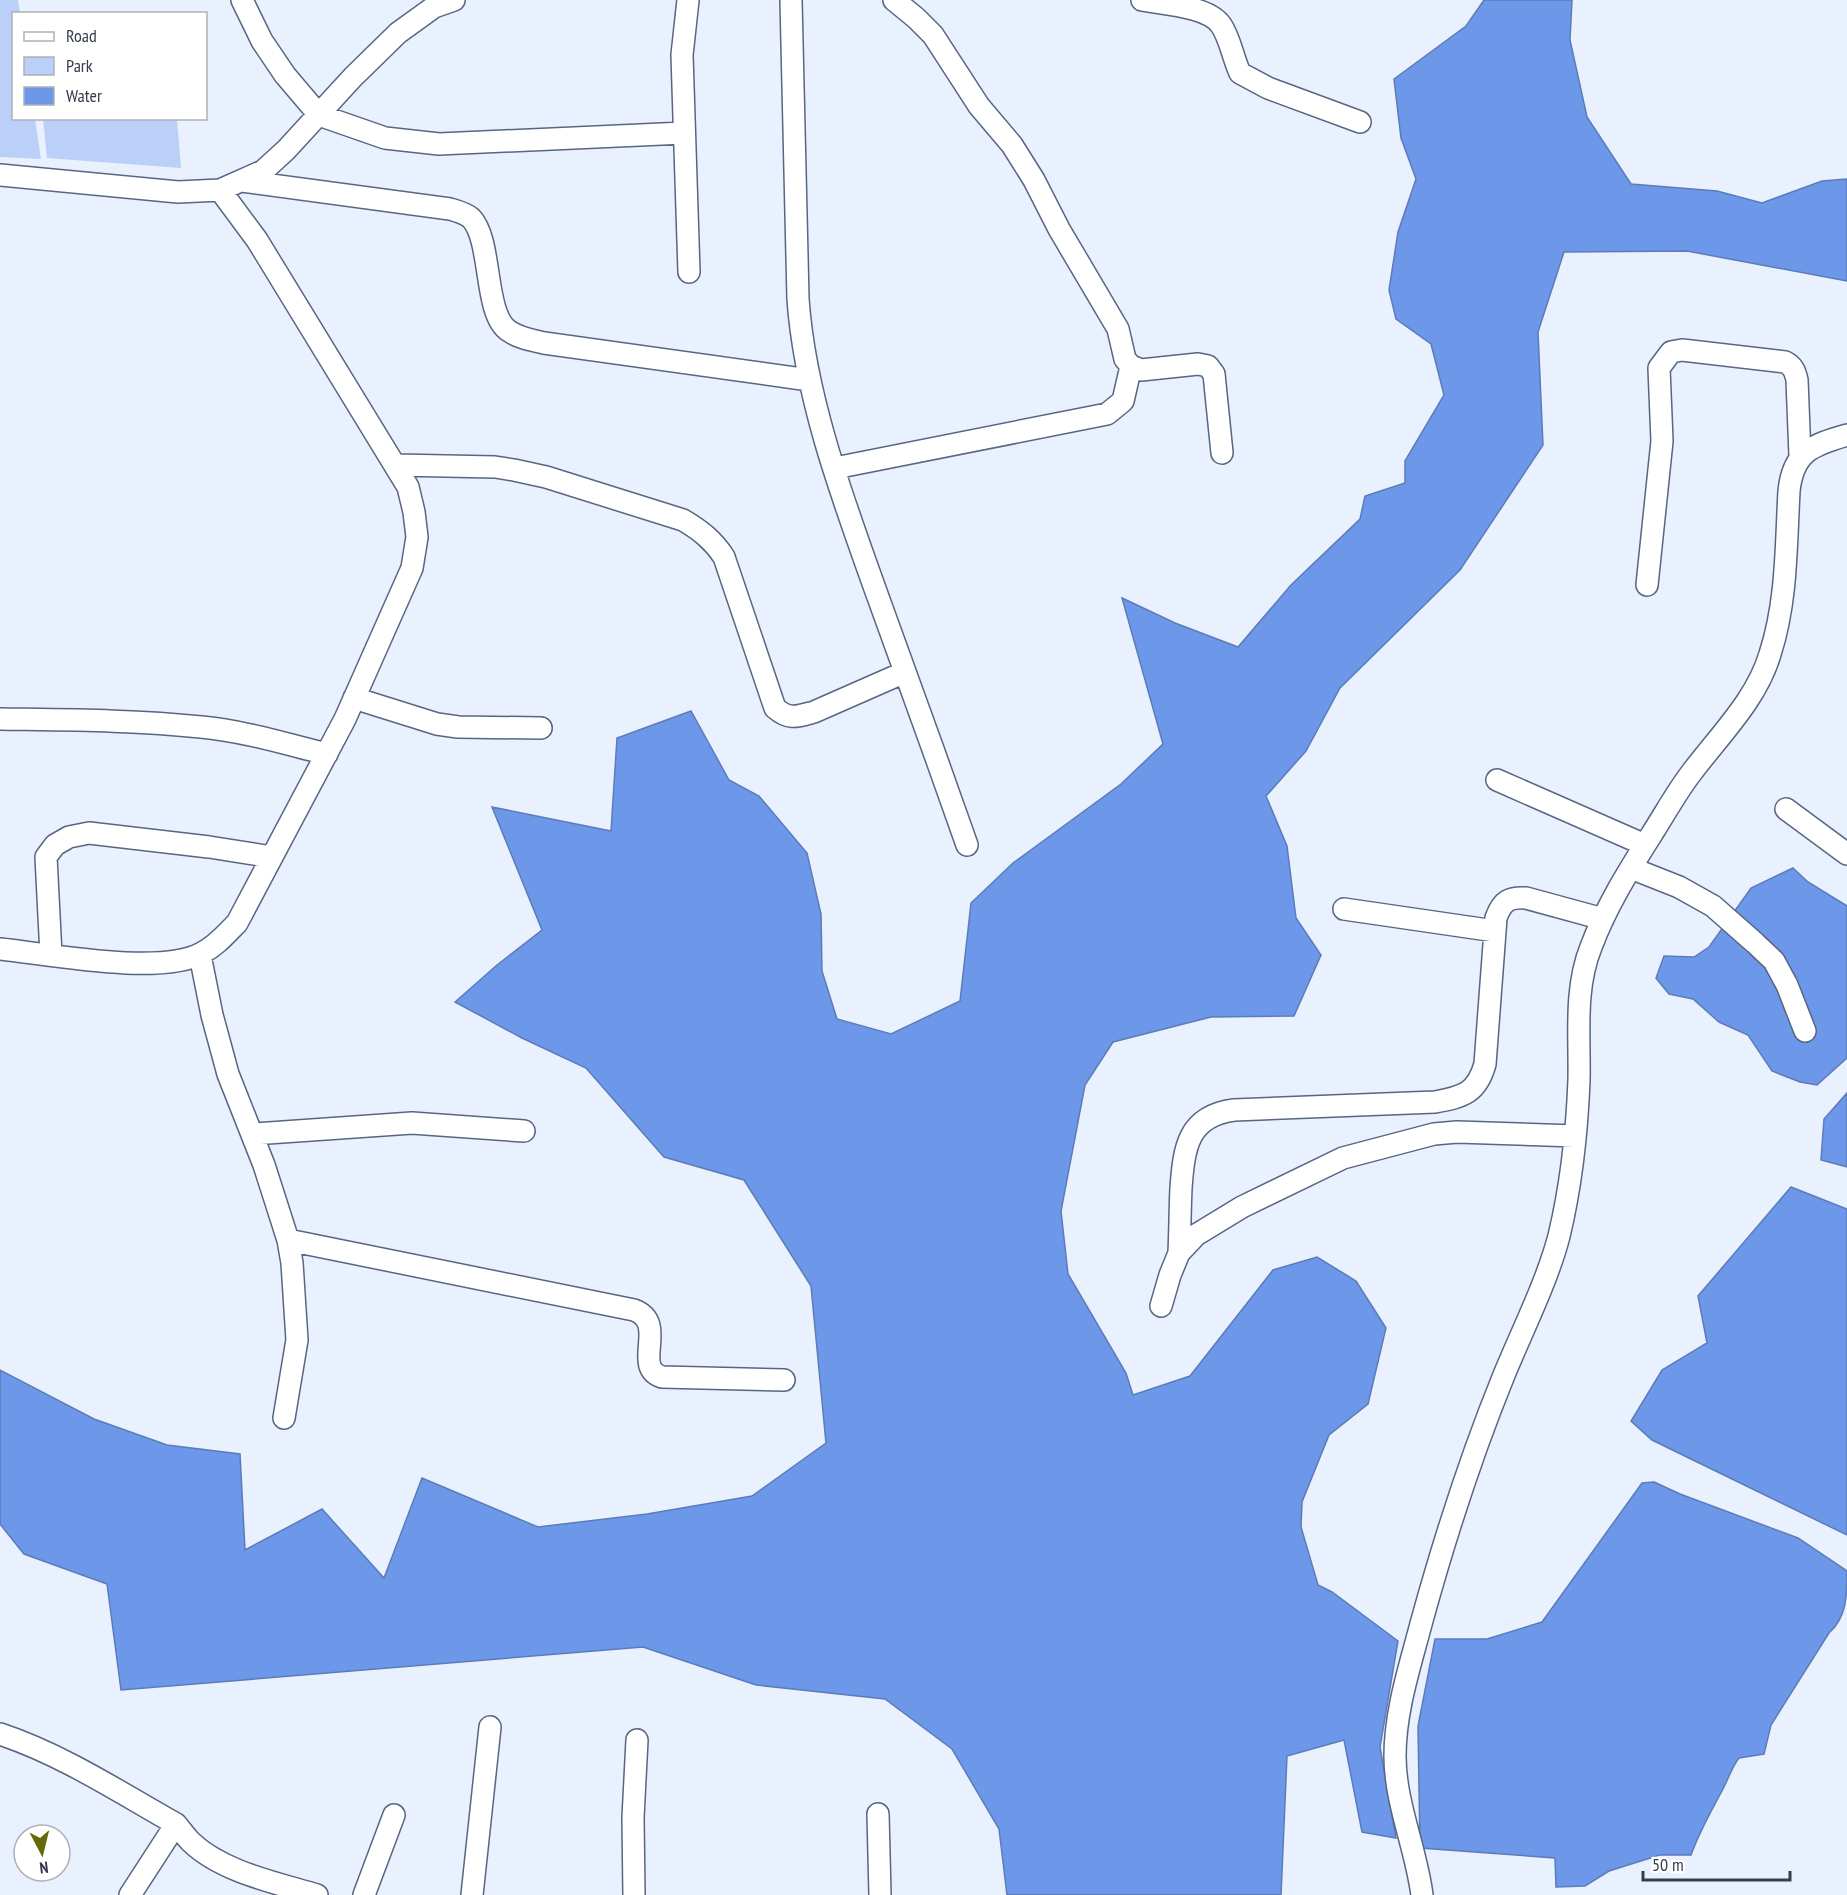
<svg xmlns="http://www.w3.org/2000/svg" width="1847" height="1895" viewBox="0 0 1847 1895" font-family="'PT Sans Narrow',sans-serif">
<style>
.green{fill:#bad0f9}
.water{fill:#6d97e8;stroke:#5c7cb9;stroke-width:1.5}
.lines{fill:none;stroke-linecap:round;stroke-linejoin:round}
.street-casing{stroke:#576682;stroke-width:24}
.street{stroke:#fff;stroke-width:21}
</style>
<rect width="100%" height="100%" fill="#e9f0fe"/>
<path class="green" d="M0,0H18L20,13L14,14V118L35,119L41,159L0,157Z
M43,119H177L181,168L47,158Z"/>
<path class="water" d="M1484,0H1572L1570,40L1587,117L1631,184L1717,191L1762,203L1822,181L1847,179V281L1687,251L1564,252L1538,332L1543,445L1460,570L1340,688L1306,751L1266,796L1287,846L1296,918L1321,955L1294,1016L1211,1017L1113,1042L1085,1085L1061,1211L1068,1274L1126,1373L1133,1395L1190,1376L1273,1270L1317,1257L1356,1281L1386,1328L1368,1404L1329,1435L1302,1502L1301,1527L1318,1585L1332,1592L1398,1641L1380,1747L1396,1838L1362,1832L1344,1740L1287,1756L1281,1895H1007L999,1829L952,1749L885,1699L756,1685L643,1647L121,1690L107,1584L24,1554L0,1524V1370L94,1419L167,1445L240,1454L245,1550L322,1509L384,1578L422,1478L538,1527L647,1514L752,1496L826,1443L811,1286L744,1180L664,1157L586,1068L522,1038L455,1002L497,965L542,930L492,807L611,831L617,738L691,711L729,780L759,796L807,853L821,914L822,971L837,1019L891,1034L960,1001L971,903L1013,863L1121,784L1163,744L1122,598L1175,623L1238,647L1291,585L1360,519L1365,496L1405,483V461L1444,395L1431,344L1396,319L1389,290L1398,232L1416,179L1401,138L1394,79L1466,26Z
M1793,868L1808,882L1847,906V1058L1817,1085L1800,1082L1772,1071L1748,1035L1719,1022L1693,999L1669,994L1656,978L1664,956L1694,957L1709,947L1751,888Z
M1847,1093V1167L1821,1160L1824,1119Z
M1791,1187L1847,1209V1535L1652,1440L1631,1421L1662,1370L1707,1343L1698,1296Z
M1654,1482L1680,1494L1798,1538L1847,1571C1847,1595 1847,1617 1829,1633L1771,1725L1764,1754L1739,1758C1732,1767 1729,1777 1724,1787C1712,1810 1700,1830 1691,1855H1660L1609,1871L1585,1886L1556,1887L1555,1858L1420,1848L1418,1726L1435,1639H1487L1542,1622L1642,1483Z"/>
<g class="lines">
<defs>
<path id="street" d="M242,0L262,41L285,75L319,115L385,138L439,144L684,133
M688,0L682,55L689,272
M791,0L798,299C805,399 844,502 878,597C908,680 938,762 967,845
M894,0L916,18L933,35L979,106L1012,145L1034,180L1059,229L1118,329L1125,359L1131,366L1141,370L1198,364L1208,366L1214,374L1222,453
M1142,0C1163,4 1208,6 1221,25C1230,38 1233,58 1240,73L1268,88L1360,122
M0,175L178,192L220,190L263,171L286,150L353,77L398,33L434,7L454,0
M242,181L450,209C457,211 465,213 471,218C493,241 483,314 509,331C519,338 532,340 544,343L809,380
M396,465L495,467L514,470L546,477L683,520C700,530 713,540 724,557L775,708C789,720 796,717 814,712L905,672
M835,468L1107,414L1123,401L1131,366
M1647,585L1662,441L1659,368L1671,352L1682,350L1785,362C1793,366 1795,371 1797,380L1800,456
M354,698L437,724L458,727L541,728
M0,719C67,720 135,720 201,727C244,731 286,744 327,754
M1497,780L1645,845
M1786,809L1847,854
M1631,868L1679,887L1713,906L1755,943L1774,961L1787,985L1805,1031
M1344,909L1495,931
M0,949C48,954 161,976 202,953C216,946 226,934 237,923L345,719L412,568L417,537L414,512L408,487L257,240L220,190
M51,955L46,857L55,845L69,837L89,833L209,847L272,857
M200,955L212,1015L228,1074L264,1165L288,1240L292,1263L297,1340L284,1418
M253,1134L412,1123L524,1131
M288,1240L634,1310C669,1323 631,1367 662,1377L784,1380
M1179,1253C1180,1231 1180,1209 1181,1188C1184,1147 1188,1116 1234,1110L1435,1102C1463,1097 1477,1093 1485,1064L1496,918C1502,901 1509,897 1526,898L1603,919
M1161,1306L1170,1275L1179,1253L1196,1235L1242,1207L1343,1158L1434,1134L1457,1132L1575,1136
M0,1734C63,1755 119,1792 176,1824L130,1895
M878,1814L880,1895
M176,1824C181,1830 186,1837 191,1842C222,1872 277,1883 317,1895
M364,1895L394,1815
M472,1895L490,1727
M634,1895L633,1818L637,1740
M1422,1895C1416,1848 1395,1803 1395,1756C1395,1711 1410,1666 1421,1624C1444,1540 1471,1456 1504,1375C1522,1331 1547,1282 1559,1236C1571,1186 1577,1132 1579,1080C1580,1036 1574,989 1591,947C1607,904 1631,867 1655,829C1667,810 1678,790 1692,772C1719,736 1757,699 1770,654C1787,602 1786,546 1789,491C1793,452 1812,445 1847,435"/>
</defs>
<use href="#street" class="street-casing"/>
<use href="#street" class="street"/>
</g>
<rect x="12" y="12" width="195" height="108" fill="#ffffff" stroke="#afb1b7" stroke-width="1.5"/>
<rect x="24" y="32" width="30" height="9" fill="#ffffff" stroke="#afb1b7" stroke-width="1.5"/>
<text x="66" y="42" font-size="18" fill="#363d4a">Road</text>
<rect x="24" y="57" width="30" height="18" fill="#bad0f9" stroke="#afb1b7" stroke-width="1.5"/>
<text x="66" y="72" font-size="18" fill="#363d4a">Park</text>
<rect x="24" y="87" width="30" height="18" fill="#6d97e8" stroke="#afb1b7" stroke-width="1.5"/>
<text x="66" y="102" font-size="18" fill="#363d4a">Water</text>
<g transform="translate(42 1853) rotate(173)"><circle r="28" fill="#ffffff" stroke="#afb1b7" stroke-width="1.5"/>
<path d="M0-4.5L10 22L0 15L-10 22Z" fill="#656908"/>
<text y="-9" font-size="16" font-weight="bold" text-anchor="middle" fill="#363d4a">N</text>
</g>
<path d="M1643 1871v9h147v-9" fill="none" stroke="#363d4a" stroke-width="3"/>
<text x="1652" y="1871" font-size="18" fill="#363d4a" stroke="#ffffff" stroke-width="4.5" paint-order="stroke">50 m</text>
</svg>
